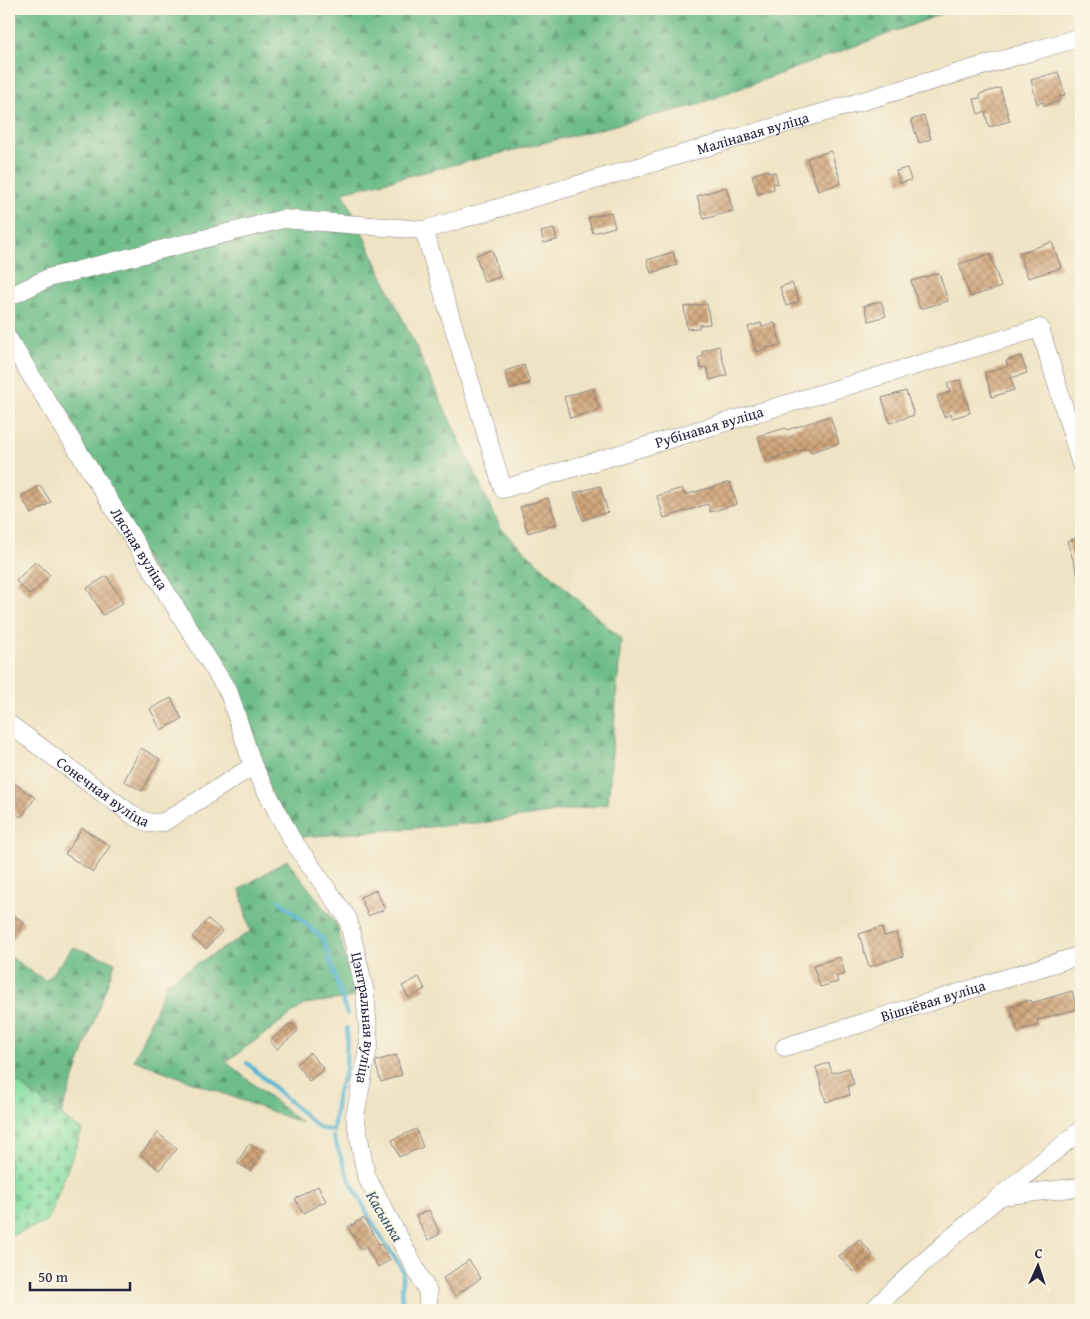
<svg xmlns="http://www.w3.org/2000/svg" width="1090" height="1319" viewBox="0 0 1090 1319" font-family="'Gentium Book Plus',serif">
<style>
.forest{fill:url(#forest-firs);stroke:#487062}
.cemetery{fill:url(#cemetery-stones);stroke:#55806f}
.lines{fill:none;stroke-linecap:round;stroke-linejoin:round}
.stream{stroke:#56b5d4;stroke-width:4}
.building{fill:url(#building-cross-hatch)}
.minor-casing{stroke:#88827f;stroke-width:19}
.minor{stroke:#fff;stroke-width:18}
.labels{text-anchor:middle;stroke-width:4;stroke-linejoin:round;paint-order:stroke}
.street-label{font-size:15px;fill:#22223b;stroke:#fcf5e5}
.water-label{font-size:16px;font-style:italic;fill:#345571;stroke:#fcf5e5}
</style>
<defs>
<pattern id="forest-firs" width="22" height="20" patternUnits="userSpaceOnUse" patternTransform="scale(1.25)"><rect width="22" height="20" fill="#6ebe89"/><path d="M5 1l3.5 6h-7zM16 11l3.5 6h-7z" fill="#5a9a71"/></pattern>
<pattern id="cemetery-stones" width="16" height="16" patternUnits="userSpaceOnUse" patternTransform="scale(1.25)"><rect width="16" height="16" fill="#88dfa3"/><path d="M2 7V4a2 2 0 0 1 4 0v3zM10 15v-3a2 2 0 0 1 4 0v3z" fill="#75bf8d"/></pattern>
<pattern id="building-cross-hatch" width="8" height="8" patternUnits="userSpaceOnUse" patternTransform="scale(1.25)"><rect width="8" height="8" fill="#d0a478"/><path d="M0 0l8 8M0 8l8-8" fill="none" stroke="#a88564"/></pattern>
</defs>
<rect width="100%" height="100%" fill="#fcf5e5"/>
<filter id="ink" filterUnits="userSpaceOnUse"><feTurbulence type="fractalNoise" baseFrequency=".02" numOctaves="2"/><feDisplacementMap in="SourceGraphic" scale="10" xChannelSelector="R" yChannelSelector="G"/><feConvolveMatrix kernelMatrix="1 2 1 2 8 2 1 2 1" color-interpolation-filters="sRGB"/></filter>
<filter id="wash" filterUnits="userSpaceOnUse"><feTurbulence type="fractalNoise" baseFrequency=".0096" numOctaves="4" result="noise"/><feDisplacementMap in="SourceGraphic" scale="20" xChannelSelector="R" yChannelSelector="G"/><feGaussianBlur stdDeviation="1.12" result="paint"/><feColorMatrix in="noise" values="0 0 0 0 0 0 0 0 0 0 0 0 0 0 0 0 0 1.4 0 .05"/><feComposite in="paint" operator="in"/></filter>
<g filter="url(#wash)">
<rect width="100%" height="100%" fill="#eee3c3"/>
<path class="forest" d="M9,9H955L693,106L343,192L501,529L621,639L608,804L488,822L291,838L229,693L9,340Z
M287,860L337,925L355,997L305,1004L226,1062L302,1123L134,1060L167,982L250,932L240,889Z
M73,947L115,962L37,1182L9,1167V956L46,981Z"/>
<path class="cemetery" d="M9,1076L82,1131L47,1222L9,1236Z"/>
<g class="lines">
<path class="stream" d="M280,901L323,939L347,1014
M247,1063L319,1128L333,1131L338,1091L346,1070L347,1028
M333,1136L350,1181L376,1229L403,1271L401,1310"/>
</g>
<g id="blocks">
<path class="building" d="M1058,72L1065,95L1059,97L1060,101L1044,106L1043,102L1037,104L1031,80Z
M1000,88L1010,121L989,127L985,112L978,114L974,99L980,98V94Z
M924,116L931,139L919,143L911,120Z
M831,151L841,183L818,191L807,158Z
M907,168L911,180L900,183L896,171Z
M768,170L769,173L775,172L778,183L773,184L774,189L758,194L752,175Z
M726,187L733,211L704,219L697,196Z
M611,212L615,227L593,233L588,218Z
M554,229L557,240L544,243L541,232Z
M1052,242L1061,268L1028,278L1019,253Z
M492,250L500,277L484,282L476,255Z
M673,252L677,265L651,273L647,260Z
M990,254L1001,287L970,297L959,264Z
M939,273L948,301L920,309L911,281Z
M792,283L799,302L786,306L780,287Z
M881,301L886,316L869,321L864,306Z
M707,304L710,324L699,325V328L687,329L684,307Z
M761,323L762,327L775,323L781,344L756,352L748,327Z
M719,346L727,375L710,380L707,367L701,369L698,358L703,356L702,351Z
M1021,356L1027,373L1011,378L1014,390L992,397L985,373L1008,366L1006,361Z
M524,365L530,383L510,389L505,371Z
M960,380L970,413L952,418L951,414L944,417L937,396L950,392L947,383Z
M593,388L599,410L570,418L564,397Z
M906,391L914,415L890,423L882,398Z
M830,416L839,443L811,452L809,448L765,461L758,436L786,428L787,430Z
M730,482L737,504L710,512L708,504L664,518L657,496L682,488L684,495Z
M40,485L51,502L32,514L21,497Z
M600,486L608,512L583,520L574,493Z
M548,498L557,524L528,533L520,507Z
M1081,537V577L1079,578L1067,541Z
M36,561L50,575L30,595L16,581Z
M107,576L123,603L103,615L87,588Z
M171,698L182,719L161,730L150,709Z
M141,748L160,759L142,791L124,781Z
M9,779L35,798L21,817L9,809Z
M82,828L110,846L93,872L65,854Z
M376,890L385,909L368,916L360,897Z
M9,912L24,922L9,946Z
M208,919L222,931L206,949L192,937Z
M882,927L884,936L896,933L903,956L869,967L859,934Z
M840,957L845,974L836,977L838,982L820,987L813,965Z
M419,977L425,989L409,998L402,986Z
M1072,991L1077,1009L1037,1020L1038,1025L1018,1031L1010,1007L1031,1000L1032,1003Z
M292,1023L298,1031L277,1049L270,1041Z
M310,1053L324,1069L309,1081L296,1064Z
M396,1055L402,1075L381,1082L376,1065V1061Z
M829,1063L832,1073L849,1068L854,1084L848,1086L850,1095L826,1102L816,1067Z
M416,1129L423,1147L399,1157L392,1140Z
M158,1133L177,1149L159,1170L141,1154Z
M249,1144L263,1152L251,1171L237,1163Z
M318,1186L326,1201L303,1213L295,1199Z
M429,1210L440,1234L428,1240L416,1216Z
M364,1218L379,1245L381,1244L390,1260L378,1267L366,1247L361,1250L348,1227Z
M859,1239L873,1255L853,1272L839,1256Z
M469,1260L481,1278L455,1296L443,1278Z"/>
</g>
</g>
<g filter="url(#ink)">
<use href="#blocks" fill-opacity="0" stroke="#88827f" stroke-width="1"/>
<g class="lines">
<defs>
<g id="minor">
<path id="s1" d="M424,230L503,489L1040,328L1081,464"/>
<path id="s2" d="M9,297L48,278L283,219L424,230L1081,37"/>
<path id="s3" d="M9,340L229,693L253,766L291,838L348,919L365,992L369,1043L355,1116L366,1176L428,1292V1310"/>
<path id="s4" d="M9,724L134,816L149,823L164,822L253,766"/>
<path id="s5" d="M785,1047L1081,955"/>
<path d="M1001,1196L1081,1187"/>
<path d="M873,1310C938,1246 1010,1188 1081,1130"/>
</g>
</defs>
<use href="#minor" class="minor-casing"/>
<use href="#minor" class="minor"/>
</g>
</g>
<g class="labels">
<g class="street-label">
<text dy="5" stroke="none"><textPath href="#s2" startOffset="770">Малінавая вуліца</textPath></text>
<text dy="5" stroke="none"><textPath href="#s1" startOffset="486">Рубінавая вуліца</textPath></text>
<text dy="5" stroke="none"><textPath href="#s3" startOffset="246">Лясная вуліца</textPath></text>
<text dy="5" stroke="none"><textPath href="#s4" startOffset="116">Сонечная вуліца</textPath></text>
<text dy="5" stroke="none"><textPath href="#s5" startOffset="155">Вішнёвая вуліца</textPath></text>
<text dy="5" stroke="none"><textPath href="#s3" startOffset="774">Цэнтральная вуліца</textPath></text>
</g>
<g class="water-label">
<text transform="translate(385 1216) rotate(59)" y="6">Касынка</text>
</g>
</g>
<rect width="1090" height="1319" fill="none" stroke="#fcf5e5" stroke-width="30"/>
<g transform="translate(1038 1266) rotate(3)" stroke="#fcf5e5" stroke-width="4" paint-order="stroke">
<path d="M0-4L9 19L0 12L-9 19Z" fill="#22223b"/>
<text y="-8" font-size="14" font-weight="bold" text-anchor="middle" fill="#22223b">С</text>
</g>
<path d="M30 1282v8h100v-8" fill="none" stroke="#22223b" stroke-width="2.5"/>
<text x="38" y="1282" font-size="15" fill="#22223b" stroke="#fcf5e5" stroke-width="4" paint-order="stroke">50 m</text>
</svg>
